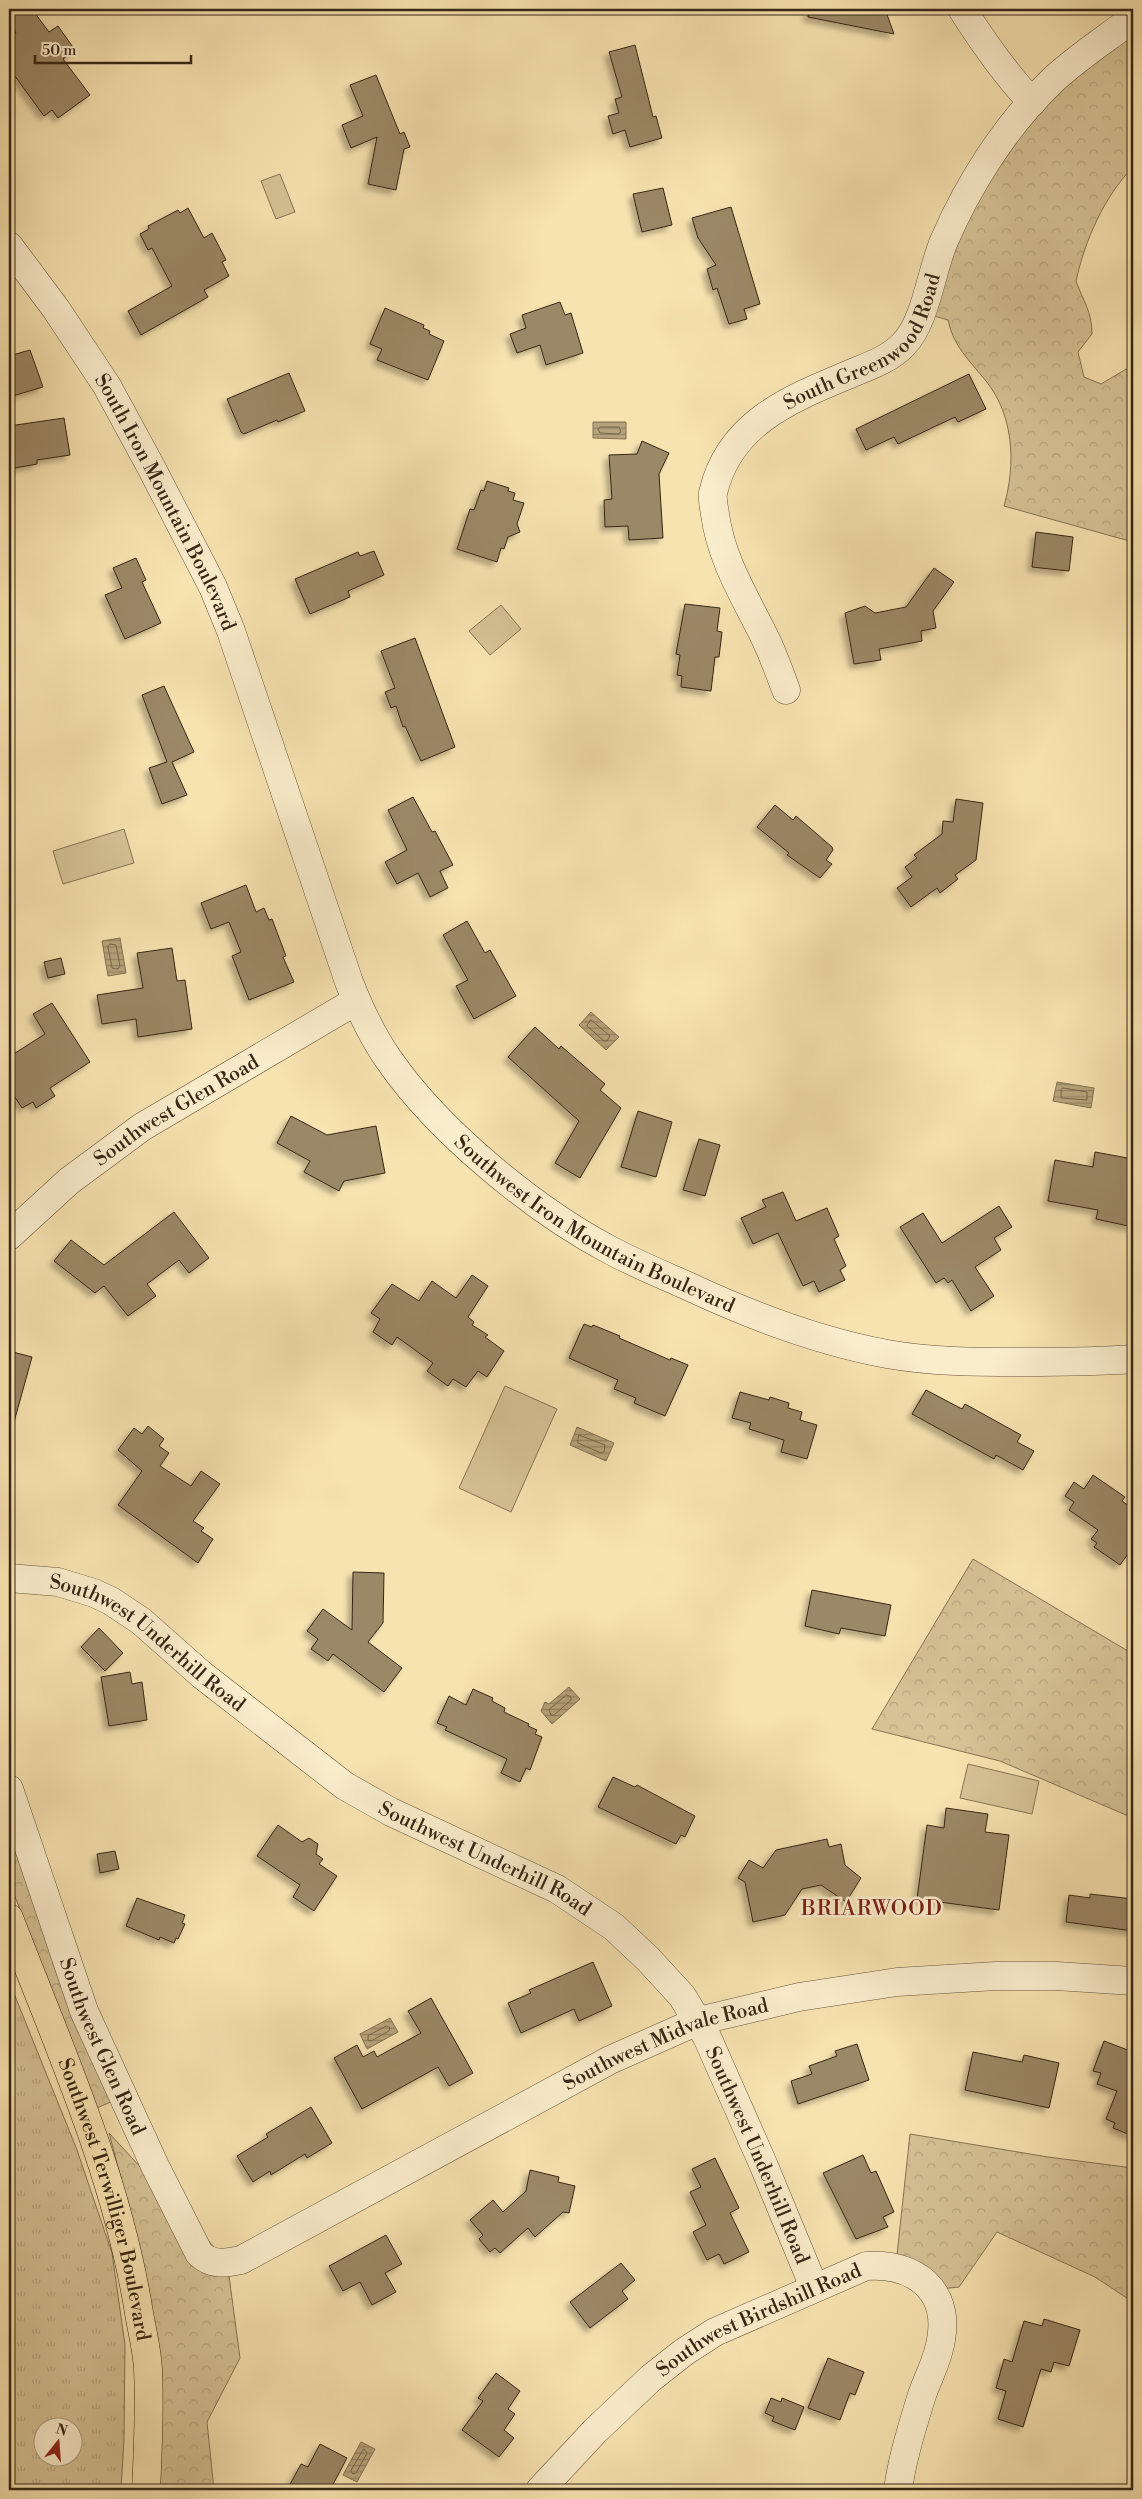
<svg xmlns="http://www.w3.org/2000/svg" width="1142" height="2499" viewBox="0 0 1142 2499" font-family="'Libre Bodoni',serif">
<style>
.forest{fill:url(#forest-crowns);stroke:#867456}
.park{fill:url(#park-tufts);stroke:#867456;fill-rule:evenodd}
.pitch{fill:#d6c396;stroke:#867456}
.water{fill:url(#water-rules);stroke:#837152}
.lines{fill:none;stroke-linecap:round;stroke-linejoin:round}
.shore{stroke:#766448;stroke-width:1}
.building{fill:#9b8866;stroke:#372615;filter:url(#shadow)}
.minor-casing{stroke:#67553c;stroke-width:29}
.major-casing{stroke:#372615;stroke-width:29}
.minor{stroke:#faedcc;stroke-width:28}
.major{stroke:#f7e3b0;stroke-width:28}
.labels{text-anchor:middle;stroke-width:5;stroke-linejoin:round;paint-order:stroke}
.street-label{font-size:20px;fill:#372615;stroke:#faedcc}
.neighbourhood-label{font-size:21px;letter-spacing:1px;fill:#7a1f14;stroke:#faedcc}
</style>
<defs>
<pattern id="forest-crowns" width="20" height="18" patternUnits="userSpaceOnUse" patternTransform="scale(1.25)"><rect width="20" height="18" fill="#d6c396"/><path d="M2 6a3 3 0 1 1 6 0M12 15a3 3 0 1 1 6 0" fill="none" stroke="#b8a780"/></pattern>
<pattern id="park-tufts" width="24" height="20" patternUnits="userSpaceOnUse" patternTransform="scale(1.25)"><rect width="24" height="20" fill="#d6c396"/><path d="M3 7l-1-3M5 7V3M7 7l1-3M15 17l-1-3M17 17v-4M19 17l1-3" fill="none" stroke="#b8a780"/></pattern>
<pattern id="water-rules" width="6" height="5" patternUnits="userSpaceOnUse" patternTransform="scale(1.25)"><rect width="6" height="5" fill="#b6a37b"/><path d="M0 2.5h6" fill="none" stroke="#958564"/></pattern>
<filter id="shadow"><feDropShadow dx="-4.5" dy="4.5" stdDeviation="2.5" flood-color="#0004"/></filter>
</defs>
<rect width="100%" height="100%" fill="#f7e3b0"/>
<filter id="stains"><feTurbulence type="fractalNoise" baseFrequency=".004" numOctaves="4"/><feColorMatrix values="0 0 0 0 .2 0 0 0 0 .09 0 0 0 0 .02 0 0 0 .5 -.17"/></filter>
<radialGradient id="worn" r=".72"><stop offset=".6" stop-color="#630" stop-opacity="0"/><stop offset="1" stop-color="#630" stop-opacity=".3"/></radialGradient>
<path class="forest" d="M1133,32V167C1104,197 1085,240 1076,281C1083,301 1092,311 1092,334L1078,352L1084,377L1101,384L1133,365V542L1004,506C1016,464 1014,416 986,381C970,361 953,346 948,320L931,315L938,290L980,192L1045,103Z
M973,1559L1133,1654V1818L1000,1761L872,1729Z
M9,1814L115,2100L97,2108L9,1881Z
M109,2133L227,2261L240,2358L207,2422L214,2490H158L142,2257Z
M910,2134L1048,2157L1133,2168V2302L1095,2277L997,2232L959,2287L939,2289L897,2255Z"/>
<path class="park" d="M9,1981L77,2150L112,2253L125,2345L124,2439L121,2490H9ZM42,2426H72V2456H42Z"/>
<path class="pitch" d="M280,174L295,212L276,219L261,181Z
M501,605L521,629L490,655L469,631Z
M124,829L134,863L63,884L53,851Z
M505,1386L557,1409L511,1512L459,1488Z
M968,1764L1039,1781L1032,1814L960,1798Z"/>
<path class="water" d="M593,422H626V439L593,438Z
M120,938L126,973L108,976L102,941Z
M591,1012L619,1037L606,1050L579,1025Z
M1057,1082L1094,1088L1091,1108L1053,1101Z
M577,1427L614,1443L606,1461L570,1445Z
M569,1687L580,1699L552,1724L541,1711L545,1702L549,1704Z
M390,2018L398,2032L367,2049L360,2034Z
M361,2442L375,2449L357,2482L343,2475Z"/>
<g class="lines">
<path class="shore" d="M601,427H619L621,432L618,434L600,433L598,429Z
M110,944L116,945L120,966L118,969L112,968L108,947Z
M591,1020L610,1036L607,1041H604L587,1026Z
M1063,1088L1087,1092V1100L1061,1098V1090Z
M579,1435L605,1445L604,1452L601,1453L578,1443Z
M567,1695L571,1697V1700L554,1715H551L549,1710Z
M387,2026L390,2028L389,2031L371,2041L368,2040V2036Z
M364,2449L367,2453L356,2473L353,2474L351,2471Z"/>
</g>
<path class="building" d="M9,9H32L49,32L58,26L75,50L63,59L90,95L58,118L52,110L44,116L9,68V39L16,33L9,23Z
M809,9H885L894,34L808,17Z
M635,45L653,117L656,116L662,138L630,147L625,130L613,134L608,116L619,113L615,99L622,97L609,52Z
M376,75L400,134L404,132L410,147L404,149L396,190L368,184L377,137L351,148L342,125L363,116L350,85Z
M663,188L672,225L642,232L633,194Z
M731,207L760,304L744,309L747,319L729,324L717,288L713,290L707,269L716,265L698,238L692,218Z
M188,208L204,238L212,233L226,260L222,262L229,276L204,290L208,297L141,335L128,311L172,286L152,248L148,250L140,234L149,229L148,226L178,210L180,213Z
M560,302L565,315L571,313L583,353L546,365L540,345L517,353L510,334L526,328L522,315Z
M385,308L424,325L423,328L430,331L429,334L444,341L428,380L377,360L382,349L370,344Z
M30,350L43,387L9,397V356Z
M289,373L305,411L278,422L277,420L244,434L241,432L227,399Z
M969,374L986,409L958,422L955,417L898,444L894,437L866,450L856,429Z
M64,418L70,455L37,460V464L9,469V426Z
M642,441L669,453L659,474L663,538L629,540L628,526L605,527L604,500L612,499L609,455L637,454Z
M487,481L509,488L508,491L515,493L513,500L524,503L517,524L520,532L508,537L504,549L501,548L497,562L457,549L470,509L474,510L481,490L484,491Z
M1036,532L1073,537L1069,571L1032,567Z
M374,551L384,575L348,591L350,597L310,614L295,579L358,552L360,556Z
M136,558L146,580L142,582L161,623L125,639L105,595L122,588L113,568Z
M934,568L954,582L933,611L936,628L921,631L922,641L879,649L881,660L854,664L845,613L865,606L875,613L906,607Z
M685,604L720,608L717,631L722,632L719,657H715L711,691L681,687L682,676L677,675L680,655L676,654Z
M415,638L455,747L421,761L405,726L403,727L396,706L391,708L385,692L395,688L381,651Z
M164,686L194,752L172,762L187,795L162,804L149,768L167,762L142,695Z
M413,797L432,832L435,831L453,865L440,871L448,888L430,897L418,873L397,884L385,862L407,850L388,810Z
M956,799L983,803L976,860L955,875L958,879L940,893L937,888L911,907L897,888L912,877L905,867L917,858L914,855L942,834L943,821L953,822Z
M775,805L793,820L796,816L832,847L833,850L826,860L832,864L820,878L787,855L789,853L757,827Z
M246,885L256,912L264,908L269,920L272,919L286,956L283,957L294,982L249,1000L232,956L241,952L229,922L211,929L201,903Z
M467,921L485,953L490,950L516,996L474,1019L456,986L468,980L443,935Z
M172,948L177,981L185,980L192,1029L138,1037L136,1019L102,1024L97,995L143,988L137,953Z
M61,958L65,974L48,978L44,962Z
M52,1003L90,1062L50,1088L55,1096L36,1108L33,1102L22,1108L9,1088V1057L45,1034L33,1014Z
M535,1027L559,1049L561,1046L605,1084L600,1090L621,1108L580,1178L555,1163L579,1121L508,1057Z
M638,1111L672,1122L656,1177L621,1167Z
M291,1116L327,1135L376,1126L385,1173L344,1181L339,1191L304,1172L310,1161L277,1143Z
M699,1139L720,1145L705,1196L683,1190Z
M1095,1152L1133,1159V1227L1096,1219L1098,1210L1048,1201L1055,1160L1093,1167Z
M783,1192L796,1221L827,1208L839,1236L834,1239L846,1266L840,1270L845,1280L819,1292L814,1281L803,1286L778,1233L753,1244L741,1218L766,1207L762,1200Z
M999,1206L1012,1227L994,1238L1001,1250L975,1267L994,1296L971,1311L952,1280L948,1283L944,1278L936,1283L900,1227L923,1213L942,1243Z
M174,1212L209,1258L189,1273L179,1260L147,1284L156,1296L128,1316L104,1286L95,1293L54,1261L71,1240L104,1265Z
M472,1275L488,1286L468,1317L474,1322L472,1325L488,1335L485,1337L504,1351L487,1377L478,1371L466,1387L453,1379L448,1386L427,1371L433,1363L397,1337L392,1345L373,1332L380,1319L371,1313L392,1284L419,1301L432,1281L456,1298Z
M584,1324L592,1327L593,1325L620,1336L619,1338L670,1360L671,1358L688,1365L665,1416L634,1403L636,1398L614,1389L618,1380L569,1358Z
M9,1351L32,1357L14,1422L9,1421Z
M926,1390L962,1409L965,1404L1021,1435L1017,1442L1034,1451L1023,1470L996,1455L994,1459L912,1414Z
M740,1392L769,1400L770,1397L789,1403L788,1408L802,1412L800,1420L817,1425L807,1459L781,1452L784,1440L749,1429L751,1423L732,1418Z
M148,1426L164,1439L159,1446L169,1453L160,1466L191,1486L201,1471L220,1484L193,1521L204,1528L201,1531L213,1539L198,1563L118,1505L142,1471L118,1450L134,1428L142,1434Z
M1093,1475L1125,1497L1122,1501L1133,1509V1547L1120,1565L1094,1547L1097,1543L1091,1539L1098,1530L1069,1510L1074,1502L1065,1496L1074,1482L1084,1489Z
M353,1572L384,1573L383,1623L368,1642L402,1668L384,1692L333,1654L328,1661L311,1649L318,1639L307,1631L323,1609L352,1630Z
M812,1590L891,1605L885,1636L841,1628L839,1634L805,1626Z
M99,1628L123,1653L105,1671L81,1647Z
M130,1672L132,1684L142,1682L147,1720L109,1726L101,1677Z
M473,1689L493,1698L492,1701L505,1708L504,1712L529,1724L528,1726L537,1730L535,1734L542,1737L530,1770L526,1768L520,1782L501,1773L507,1759L445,1730L447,1727L437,1723L449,1696L466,1705Z
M613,1777L635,1787L637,1785L695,1816L685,1837L681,1835L676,1844L598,1807Z
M946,1808L988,1814L985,1832L1009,1835L999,1910L917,1899L927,1825L944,1828Z
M278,1825L302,1842L309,1838L318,1844L316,1854L323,1859L319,1864L337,1876L314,1911L293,1897L300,1885L257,1856Z
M827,1839L829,1847L841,1844L845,1865L861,1878L846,1902L821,1885L802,1889L785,1915L753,1922L745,1882L738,1878L749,1860L763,1868L776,1850Z
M115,1851L119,1869L100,1873L97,1854Z
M1090,1894L1133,1899V1931L1066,1922L1069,1895L1090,1898Z
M137,1898L185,1915L182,1923L185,1924L178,1939L176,1938L174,1943L160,1937L159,1940L126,1926Z
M593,1962L612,2006L579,2021L574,2009L521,2033L508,2003L531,1993L529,1990Z
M431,1998L473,2073L449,2086L438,2067L362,2109L334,2058L357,2045L363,2057L374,2051L377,2057L421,2033L408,2011Z
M1104,2041L1133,2052V2071L1128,2085L1133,2087V2136L1113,2128L1115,2123L1106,2119L1117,2091L1097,2084L1101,2073L1093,2071Z
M857,2044L869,2080L798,2104L791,2081L812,2074L809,2066L837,2056L835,2051Z
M973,2052L1022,2062L1024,2055L1059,2063L1049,2108L965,2090Z
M311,2107L332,2143L307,2158L305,2154L271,2175L270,2171L253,2182L237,2156L268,2137L266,2134Z
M863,2155L871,2173L876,2171L894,2212L883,2217L888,2227L856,2239L823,2173Z
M715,2158L739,2208L730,2213L749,2252L724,2264L719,2254L707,2260L693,2232L706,2225L690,2192L701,2187L692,2169Z
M530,2170L559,2177L558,2182L575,2186L569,2213L563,2212L535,2237L528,2228L500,2253L495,2248L490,2252L479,2239L483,2235L470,2220L493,2200L503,2212L526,2191Z
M386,2235L402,2264L385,2273L396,2292L372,2305L360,2282L343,2291L329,2266Z
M621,2263L635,2280L622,2291L628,2299L590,2328L570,2302Z
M1044,2319L1080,2330L1069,2366L1054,2362L1051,2372L1041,2369L1023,2427L998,2419L1006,2391L996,2388L1004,2359L1012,2362L1024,2321L1042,2326Z
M828,2358L864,2372L855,2395L850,2393L840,2420L808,2408Z
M496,2373L520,2391L508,2409L515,2414L504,2430L514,2438L499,2457L462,2430L483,2401L478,2398Z
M771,2398L781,2402L782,2398L804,2407L795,2430L772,2421L774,2417L765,2413Z
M320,2444L347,2458L330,2490H287L301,2464L308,2467Z"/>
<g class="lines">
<defs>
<g id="minor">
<path d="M962,9C983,42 1005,74 1032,102"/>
<path id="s1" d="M9,246L56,309L107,386L151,467L213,587L231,631L349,982C360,1010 372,1036 389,1060C438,1131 534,1210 610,1250C636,1264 663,1275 690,1287C754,1317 818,1341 887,1354C932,1362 977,1362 1022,1362C1059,1362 1096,1362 1133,1359"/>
<path id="s2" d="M786,690C780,674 774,657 767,642C747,600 721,561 715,514C714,507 712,500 713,493C729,423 790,399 850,374C869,366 888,360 903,345C926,322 931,271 944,241C969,183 1006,125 1052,81C1074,60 1100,43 1124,25L1133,20"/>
<path id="s3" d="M9,1236L69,1181L142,1127L356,1001"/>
<path id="s4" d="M9,1578L58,1582L94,1593L111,1601L141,1621L202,1675L345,1786L391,1812L557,1889L614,1927L648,1959L682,1996L707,2037L764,2166L814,2287"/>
<path id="s5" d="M9,1789L84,2011L155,2166L199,2253C211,2266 226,2263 241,2260L610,2060L698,2021L799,1997L897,1982L996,1976H1056L1133,1981"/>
<path id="s6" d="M540,2490L595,2431L651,2378L684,2352L715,2332L866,2266C914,2263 950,2289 941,2340C938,2361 927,2379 921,2398C912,2428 902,2459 898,2490"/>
</g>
<g id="major">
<path id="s7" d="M9,1918C59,2048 117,2175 139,2313C142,2331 147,2350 148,2369C150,2409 148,2450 146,2490"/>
</g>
</defs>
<use href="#minor" class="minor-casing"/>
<use href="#major" class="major-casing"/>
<use href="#minor" class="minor"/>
<use href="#major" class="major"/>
</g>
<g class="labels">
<g class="street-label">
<text dy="7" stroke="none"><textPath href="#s2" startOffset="435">South Greenwood Road</textPath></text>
<text dy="7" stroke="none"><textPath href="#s1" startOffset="301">South Iron Mountain Boulevard</textPath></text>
<text dy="7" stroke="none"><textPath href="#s3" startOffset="210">Southwest Glen Road</textPath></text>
<text dy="7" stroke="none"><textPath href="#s1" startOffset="1171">Southwest Iron Mountain Boulevard</textPath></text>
<text dy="7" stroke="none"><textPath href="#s4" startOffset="158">Southwest Underhill Road</textPath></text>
<text dy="7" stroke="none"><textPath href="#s4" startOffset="562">Southwest Underhill Road</textPath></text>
<text dy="7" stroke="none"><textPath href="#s5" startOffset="274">Southwest Glen Road</textPath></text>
<text dy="7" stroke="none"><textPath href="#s5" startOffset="1025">Southwest Midvale Road</textPath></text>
<text dy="7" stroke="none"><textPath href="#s4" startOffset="982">Southwest Underhill Road</textPath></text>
<text dy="7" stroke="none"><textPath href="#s7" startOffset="298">Southwest Terwilliger Boulevard</textPath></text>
<text dy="7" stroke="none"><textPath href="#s6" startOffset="281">Southwest Birdshill Road</textPath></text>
</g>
<g class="neighbourhood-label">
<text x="872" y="1915">BRIARWOOD</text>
</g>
</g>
<rect width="1142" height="2499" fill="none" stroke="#f7e3b0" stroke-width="30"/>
<rect x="10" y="10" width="1122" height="2479" fill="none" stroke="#372615" stroke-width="2.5"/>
<rect x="15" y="15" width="1112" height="2469" fill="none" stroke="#372615"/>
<g transform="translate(58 2442) rotate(17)"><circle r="24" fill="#faedcc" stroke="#ac9d83"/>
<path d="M0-4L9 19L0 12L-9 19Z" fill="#8f2418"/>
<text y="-8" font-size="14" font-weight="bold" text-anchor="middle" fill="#372615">N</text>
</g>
<path d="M35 55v8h156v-8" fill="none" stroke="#372615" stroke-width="2.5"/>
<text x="42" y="55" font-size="15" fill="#372615" stroke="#faedcc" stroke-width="4" paint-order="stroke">50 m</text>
<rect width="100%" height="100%" filter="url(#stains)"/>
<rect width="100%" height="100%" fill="url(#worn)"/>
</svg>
